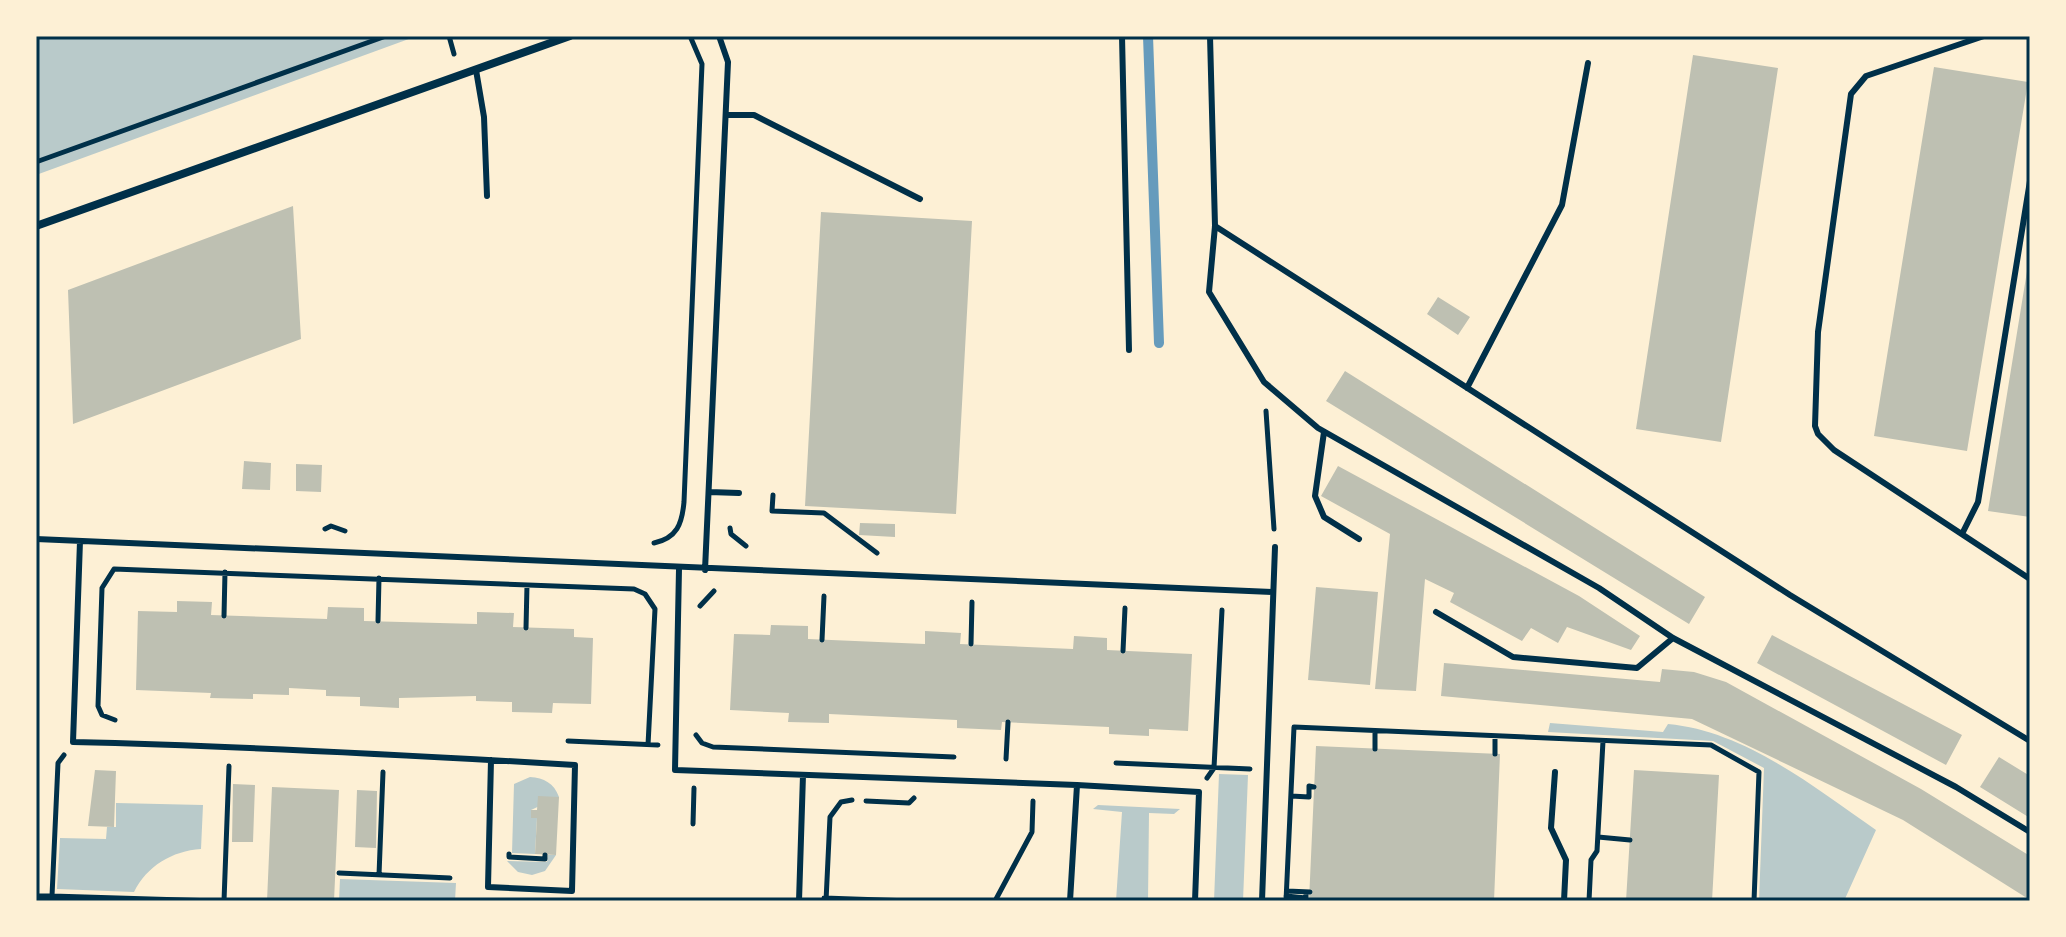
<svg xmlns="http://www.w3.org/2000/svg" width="2066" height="937" viewBox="0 0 2066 937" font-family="'PT Sans Narrow',sans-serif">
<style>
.green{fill:#b9caca}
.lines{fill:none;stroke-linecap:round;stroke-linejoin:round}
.stream{stroke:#669bbc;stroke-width:10}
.building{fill:#bec0b2}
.path{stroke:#003049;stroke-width:5}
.service{stroke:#003049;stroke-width:6}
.minor{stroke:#003049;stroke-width:8}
.neatline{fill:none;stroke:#003049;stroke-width:3}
</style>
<rect width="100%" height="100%" fill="#fdf0d5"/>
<path class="green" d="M36,36H417L36,175Z
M1550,723L1663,732L1668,724C1745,731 1814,787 1876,830L1844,901H1759L1764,768L1713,741L1548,732Z
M1219,774L1248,775L1243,901H1214Z
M530,777C544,778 554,783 559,797L531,810V817L537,818L535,854L512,853L514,784Z
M116,803L203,805L201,849C172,851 147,866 134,892L57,889L60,838L106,839L107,827H116Z
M1098,805L1180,809L1174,814L1149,813L1148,901H1116L1122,812L1093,809Z
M548,855H556L545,871L532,875L518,872L507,861L547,862Z
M340,879L456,883L455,901H339Z"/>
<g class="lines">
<path class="stream" d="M1148,36L1159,343"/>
</g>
<path class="building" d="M1693,55L1778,68L1721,442L1636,429Z
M1934,67L2028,82L1967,451L1874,436Z
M293,206L301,339L73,424L68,290Z
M821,212L972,221L956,514L805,506Z
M2028,265H2030V517L1988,511Z
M1438,297L1470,317L1458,335L1427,314Z
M1345,371L1705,597L1689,624L1326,401Z
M244,461L271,463L270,490L242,489Z
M296,464L322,465L321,492L296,491Z
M1338,466L1579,596L1640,636L1631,650L1567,627L1558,643L1531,628L1522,641L1450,602L1454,593L1425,579L1416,691L1375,689L1390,534L1321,496Z
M860,523L895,524V537L859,535Z
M1316,587L1378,592L1370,685L1308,680Z
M177,601L212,602L211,615L327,619L328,607L364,608V621L477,624V612L514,613L513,627L574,629V637L593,638L591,704L553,703L552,713L512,712V702L476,701V696L399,698V708L360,706V697L326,696V690L289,688V695L253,694V699L210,698L211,693L136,690L138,611L177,612Z
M771,625L808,626V639L925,644V631L961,633L960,644L1073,649L1074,636L1107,638V650L1192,654L1188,731L1149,729V736L1109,734V727L1002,722L1001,730L957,728V720L829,714V723L788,722L789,713L730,710L734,634L770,635Z
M1772,635L1962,735L1946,765L1757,663Z
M1444,663L1660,682L1662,669L1694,672L1726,682L1921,789L2030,856V900L1903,820L1692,719L1441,696Z
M1316,746L1500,754L1494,901H1309Z
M1999,757L2030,776V818L1980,787Z
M95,770L116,771L114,827L88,826Z
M1634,770L1719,775L1712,901H1626Z
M233,784L255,785L253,842H232Z
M272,787L339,790L334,901H267Z
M357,790L377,791L376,848L355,847Z
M538,796L559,797L556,855L535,854L537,818H531V810H537Z"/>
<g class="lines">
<path class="path" d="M449,36L454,54
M36,162L386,36
M1266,411L1274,529
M773,495L772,511L824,513L877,553
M730,528L731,534L746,546
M325,529L331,526L345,531
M654,543C677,538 682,524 684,502L702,64L690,36
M700,606L714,591
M224,616L225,572
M378,621L379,578
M526,628L527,585
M822,640L824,596
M971,644L972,602
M1123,651L1125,608
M115,720L102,715L98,706L102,588L114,569L634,589L645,594L655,609L648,745
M696,735L702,743L713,747L954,757
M568,741L658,745
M1375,749V731
M1495,754V736
M64,755L58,763L52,896L216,901
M1006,759L1008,722
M1116,763L1250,769
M1207,778L1214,768L1222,610
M1291,796L1309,797V786L1314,787
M866,801L909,803L914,798
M693,824L694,788
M1598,837L1630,840
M509,854V857L545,859V855
M339,873L450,878
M379,875L383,772
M1287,891L1310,892
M36,896H52
M1286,896L1306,898V892
M824,898L911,901
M224,901L229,766
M826,901L830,817L841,802L852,800
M995,901L1032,832L1033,801
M1286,901L1294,727L1711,745L1759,772L1754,901
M1589,901L1591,860L1597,851L1603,741"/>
<path class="service" d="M1122,36L1129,350
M1210,36L1215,226L1209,292L1264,382L1318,428L1599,588L1673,638L1956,787L2030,832
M1984,36L1866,76L1851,94L1818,332L1815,426L1818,434L1834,450L2030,579
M476,70L484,117L487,196
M727,115H754L920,199
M1215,226L1790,595L2030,741
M1467,388L1562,205L1588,63
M1324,432L1315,496L1324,517L1359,539
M709,492L739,493
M1962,534L1978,502L2030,181
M36,539L1272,592
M80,541L73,742C241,746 408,755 575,765L572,891L488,887L491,760
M679,569L675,770L1077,785L1070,901
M705,570L728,62L719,36
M1436,612L1513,657L1637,668L1673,638
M1555,772L1551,828L1566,860L1564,901
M1077,785L1199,792L1195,901
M799,901L803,775
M1262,901L1275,547"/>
<path class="minor" d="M36,226L570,36"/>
</g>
<rect width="2066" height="937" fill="none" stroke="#fdf0d5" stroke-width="76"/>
<rect x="38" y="38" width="1990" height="861" class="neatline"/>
</svg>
